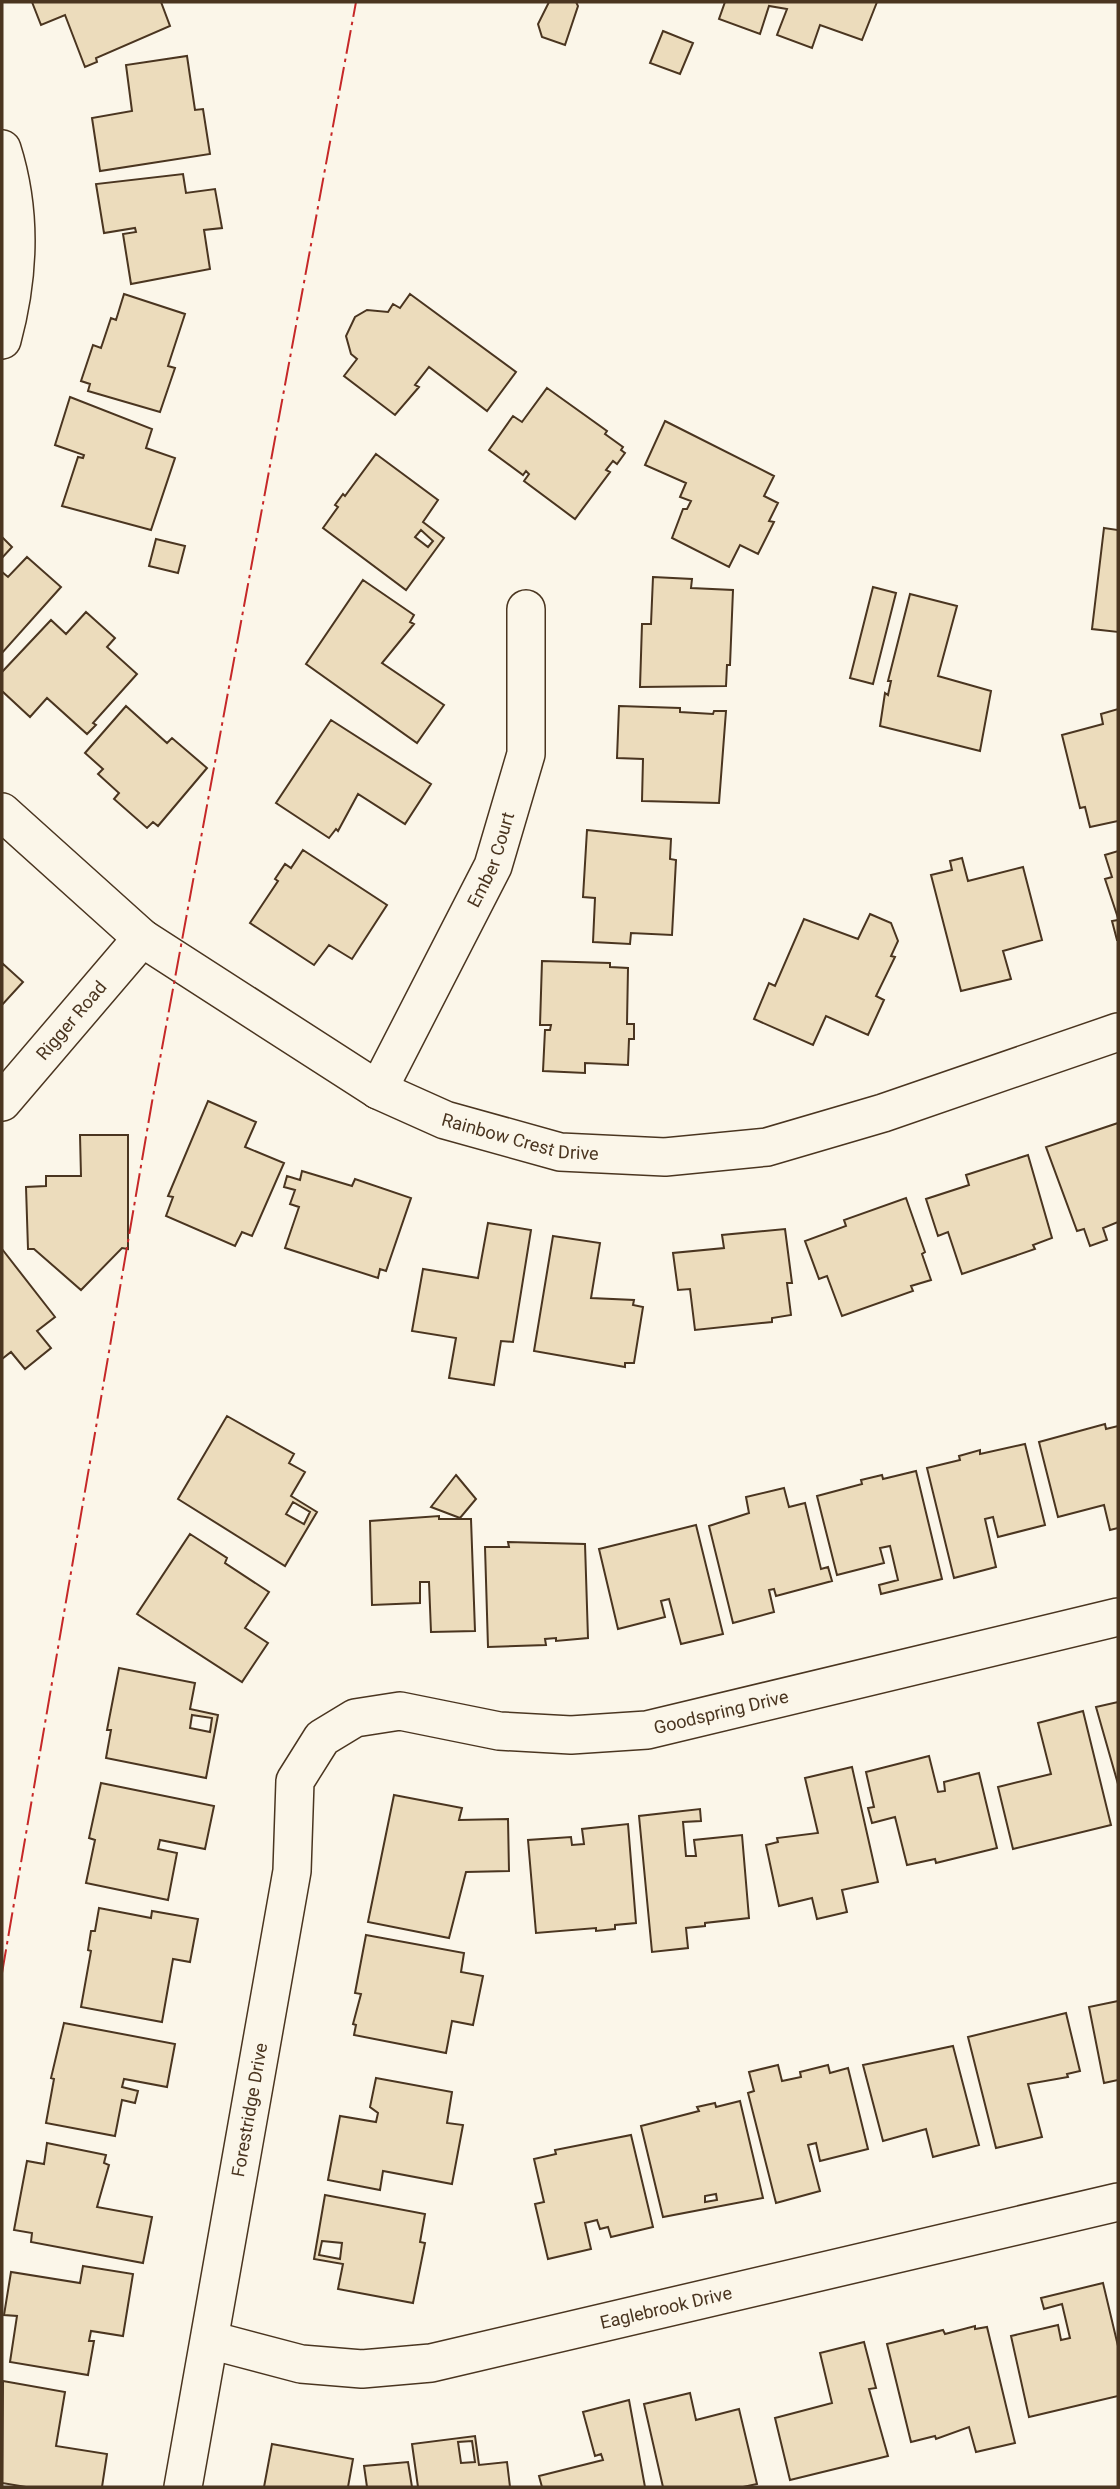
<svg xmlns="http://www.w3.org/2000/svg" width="1120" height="2489" viewBox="0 0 1120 2489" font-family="Roboto,sans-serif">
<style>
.building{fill:#ecdcbc;stroke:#4a3520;stroke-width:2;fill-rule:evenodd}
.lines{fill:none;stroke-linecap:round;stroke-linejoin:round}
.minor-casing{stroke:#4a3520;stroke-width:40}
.minor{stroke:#fbf6e9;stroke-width:37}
.power{stroke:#c62828;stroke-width:2;stroke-dasharray:24 5 3.5 5;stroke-linecap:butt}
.labels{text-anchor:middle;stroke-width:5;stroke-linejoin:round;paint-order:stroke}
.street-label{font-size:18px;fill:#4a3520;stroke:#fbf6e9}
</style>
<rect width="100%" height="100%" fill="#fbf6e9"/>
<path class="building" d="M32,2H161L170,26L96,58L97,62L85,67L65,15L41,25Z
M549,2H576L578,6L565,45L542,37L538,24Z
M725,2H877L862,40L820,25L812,48L777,35L787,9L769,6L760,34L719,19Z
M663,31L693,43L680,74L650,63Z
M187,56L195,110L203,109L210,154L100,171L92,118L132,111L126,65Z
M183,174L186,193L215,189L222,228L204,230L210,269L131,284L123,234L136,232L135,228L104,233L96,184Z
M124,294L185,314L168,366L175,368L160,412L88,391L90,384L81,381L93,345L101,348L111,318L116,320Z
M410,294L516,372L487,411L429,367L415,385L419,387L395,415L344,376L357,359L351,354L346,336L355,317L367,310L388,312L393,304L400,308Z
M547,388L607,431L605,434L623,447L621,450L625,453L617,464L613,461L606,470L610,472L575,519L524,481L529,474L526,471L523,475L489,450L513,416L522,422Z
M70,397L152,429L146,448L175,458L151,530L62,506L78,457L83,458L84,455L55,445Z
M665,421L774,476L764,496L778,503L769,521L774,522L758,554L740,545L729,567L672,538L683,509H687L691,501L680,497L686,483L645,465Z
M376,454L438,500L423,522L444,538L406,590L323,528L338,507L335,505L343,494L345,496ZM421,530L433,541L428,547L415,537Z
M1104,528L1118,530V632L1092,629Z
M2,537L12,547L2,558Z
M156,539L185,546L178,573L149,566Z
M27,557L61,587L2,653V572L8,577Z
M653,577L692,579L691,588L733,590L730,665H727L726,686L640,687L642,624H651Z
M363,580L414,615L410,622L414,624L382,663L444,705L417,743L306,664Z
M873,587L896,593L873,684L850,678Z
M910,594L957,606L938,676L991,691L980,751L880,726L885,693L888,695L891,681H888Z
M86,612L115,638L107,647L137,674L93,723L96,725L87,734L47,698L30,717L2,691V672L51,620L66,634Z
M126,706L167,743L172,738L207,768L158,826L153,822L147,828L114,799L119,793L98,774L103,769L85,753Z
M619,706L680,708V712L713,714L714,711H726L719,803L642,801L643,759L617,758Z
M1118,709V821L1090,827L1085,807L1080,808L1062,735L1103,724L1101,714Z
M331,720L431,784L405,824L358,794L338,831L336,829L329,838L276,803Z
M587,830L671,839L670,859L676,860L672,935L631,933L630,944L593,942L595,898L583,897Z
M303,850L387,905L352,959L329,945L314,965L250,923L278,881L275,879L285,864L291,868Z
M1118,851V918L1105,879L1112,877L1105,855Z
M962,858L968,881L1023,867L1042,940L1003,951L1011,979L961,991L931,875L952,870L950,861Z
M870,914L891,923L898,941L891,956L895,957L876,996L884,1000L868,1035L826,1016L813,1045L754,1019L769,983L775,986L804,919L858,939Z
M1118,920V940H1117L1112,921Z
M542,961L610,963V967L628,968L627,1024H634V1039H629L628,1065L585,1063V1073L543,1071L545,1030H550L551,1025H540Z
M2,963L23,982L2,1005Z
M208,1101L256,1122L245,1147L284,1163L252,1236L242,1232L235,1246L166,1216L173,1197L168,1196Z
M1118,1123V1222L1103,1228L1107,1240L1090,1246L1084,1229L1077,1231L1046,1147Z
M80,1135H128V1249L122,1248L81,1290L34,1249H28L26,1187L46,1186V1176H81Z
M1028,1155L1052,1238L1033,1245L1035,1249L962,1274L948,1232L938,1236L926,1199L969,1185L966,1175Z
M302,1171L352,1186L355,1179L411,1198L386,1271L380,1269L378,1278L285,1248L299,1207L290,1204L295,1190L284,1187L287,1176L300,1180Z
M906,1198L925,1252L922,1254L931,1280L911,1286L913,1291L842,1316L827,1276L819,1279L805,1241L846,1226L844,1220Z
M488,1223L531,1230L513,1342L501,1341L494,1385L449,1378L456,1338L412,1331L423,1269L478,1278Z
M785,1229L792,1283H787L791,1315L772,1318V1322L695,1330L690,1289L678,1290L673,1253L724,1248L722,1235Z
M553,1236L600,1243L591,1298L634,1300L633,1305L643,1307L634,1363H625V1367L534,1351Z
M2,1249L55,1317L37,1331L51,1348L25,1369L11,1352L2,1359Z
M227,1416L294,1454L289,1463L305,1472L291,1496L317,1512L285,1566L178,1499ZM293,1502L310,1512L304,1524L286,1514Z
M1105,1424L1106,1429L1118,1426V1528L1110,1530L1104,1505L1058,1517L1039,1442Z
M1025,1444L1045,1525L998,1537L993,1517L985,1519L996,1567L954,1578L927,1468L960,1460L959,1456L980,1450V1454Z
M916,1471L942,1579L881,1594L879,1585L898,1580L890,1546L880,1548L884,1563L837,1575L817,1496L862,1484L861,1480L882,1475L883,1479Z
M456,1475L476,1499L460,1518L431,1507Z
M784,1488L789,1507L805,1503L821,1569L828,1567L832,1581L776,1596L774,1589L769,1590L774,1612L733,1623L709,1526L749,1513L746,1497Z
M439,1516V1519H471L475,1631L431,1632L429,1582H420V1603L372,1605L370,1521Z
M696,1525L723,1634L681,1644L669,1599L661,1601L665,1617L618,1629L599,1549Z
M190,1534L227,1558L225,1563L269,1592L245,1628L268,1643L242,1682L137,1614Z
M508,1542L585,1544L588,1638L556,1641V1638L545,1639L546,1645L488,1647L485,1547H509Z
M119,1668L195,1683L190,1709L218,1715L206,1778L106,1758L111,1730H107ZM192,1715L212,1718L210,1732L190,1728Z
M1118,1702V1784L1096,1707Z
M1083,1711L1111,1825L1013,1849L998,1787L1051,1774L1038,1723Z
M929,1756L938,1792L945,1791L944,1782L979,1773L997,1848L936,1863L935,1859L907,1865L895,1817L872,1823L868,1808L874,1807L866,1772Z
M852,1767L878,1882L842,1890L847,1912L817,1919L812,1898L779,1906L766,1845L778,1842L777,1838L818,1833L805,1778Z
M101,1783L214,1806L205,1849L160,1840L158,1849L177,1853L168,1900L86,1883L95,1840L89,1838Z
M394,1795L462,1808L459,1820L508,1819L509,1871L466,1872L449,1938L368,1922Z
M700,1809L701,1821L683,1822L686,1856H696L694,1840L742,1835L749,1918L705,1923V1926L686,1928L688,1948L652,1952L639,1816Z
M628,1824L636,1923L615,1925V1929L596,1931V1928L536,1933L528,1840L571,1837L572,1845L584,1844L582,1829Z
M99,1908L151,1918L152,1911L198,1919L190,1962L173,1959L162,2022L81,2007L91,1951L88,1950L91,1931H95Z
M366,1935L464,1953L461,1972L483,1976L473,2025L452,2021L446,2053L354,2035L356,2025L353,2024L361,1994L355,1993Z
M1118,2001V2080L1104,2083L1089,2007Z
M1066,2013L1080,2071L1067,2074L1068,2077L1028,2084L1042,2137L996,2148L968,2037Z
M64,2023L175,2044L167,2087L124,2079L122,2087L138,2091L135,2103L122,2100L115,2136L46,2123L54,2079L51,2078Z
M953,2046L979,2145L933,2157L926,2129L883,2141L863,2065Z
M778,2065L782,2081L801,2077L800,2072L828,2065L830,2073L848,2068L868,2149L820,2161L816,2143L808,2145L820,2191L776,2203L748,2093L754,2091L749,2072Z
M376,2078L452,2092L447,2123L463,2125L452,2184L383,2171L380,2190L328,2180L340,2116L376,2122L378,2113L370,2107Z
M740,2101L763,2198L663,2217L641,2126L699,2111L697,2107L715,2103L716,2107ZM716,2194L717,2200L705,2202V2196Z
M631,2135L653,2227L611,2237L608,2227L600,2229L597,2220L585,2223L591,2249L548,2259L535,2204L544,2202L534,2159L556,2154L555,2150Z
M47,2143L106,2155L104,2163L109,2165L97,2207L152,2217L143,2263L31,2242L32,2233L14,2230L27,2161L44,2164Z
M325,2195L425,2214L420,2242L425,2243L413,2303L338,2289L343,2264L314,2259ZM322,2241L342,2243L340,2259L319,2255Z
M83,2266L133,2274L123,2336L91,2331L89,2341H94L88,2375L10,2362L17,2316L4,2315L11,2272L80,2283Z
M1103,2283L1118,2346V2396L1029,2417L1011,2336L1058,2325L1061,2340L1070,2338L1062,2304L1044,2309L1041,2298Z
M975,2326V2329L987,2327L1015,2443L976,2452L969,2427L936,2439L935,2436L911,2442L887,2344L943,2330L945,2334Z
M864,2342L876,2388L869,2389L888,2456L790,2480L775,2418L832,2403L820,2353Z
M3,2381L65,2392L56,2446L107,2454L102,2487H26L2,2483Z
M690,2393L696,2420L739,2409L757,2484L743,2487H663L644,2404Z
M629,2400L645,2487H542L539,2476L603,2460L601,2454L595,2456L583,2412Z
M475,2436L479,2465L507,2462L510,2487H418L412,2444ZM472,2441L475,2462L461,2463L458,2442Z
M272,2444L353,2459L348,2487H264Z
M408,2462L412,2487H367L364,2466Z"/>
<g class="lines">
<defs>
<g id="minor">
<path d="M2,149C22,212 19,277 2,340"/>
<path id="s1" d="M2,812L142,938L378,1090L445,1120L560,1152L665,1157L767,1147L883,1113L1118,1032"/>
<path id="s2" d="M378,1090L493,866L526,754V609"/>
<path id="s3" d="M2,1102L142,938"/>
<path id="s4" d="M210,2340L301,2364L362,2369L431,2363L1118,2202"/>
<path id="s5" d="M183,2487L292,1871L295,1781L322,1738L355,1718L400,1711L499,1731L571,1735L647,1730L1118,1617"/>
</g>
</defs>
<use href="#minor" class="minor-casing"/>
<use href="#minor" class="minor"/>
<path class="power" d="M2,1973L152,1102L356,2"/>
</g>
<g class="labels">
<g class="street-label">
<text dy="6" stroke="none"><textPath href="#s2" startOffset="257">Ember Court</textPath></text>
<text dy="6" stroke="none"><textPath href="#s3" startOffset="107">Rigger Road</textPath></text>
<text dy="6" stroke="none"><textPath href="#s1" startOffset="620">Rainbow Crest Drive</textPath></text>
<text dy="6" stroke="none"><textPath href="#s5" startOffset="1176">Goodspring Drive</textPath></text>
<text dy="6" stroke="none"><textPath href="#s5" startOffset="383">Forestridge Drive</textPath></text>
<text dy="6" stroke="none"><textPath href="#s4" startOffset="466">Eaglebrook Drive</textPath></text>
</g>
</g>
<rect width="1120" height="2489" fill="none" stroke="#4a3520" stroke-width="7"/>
</svg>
